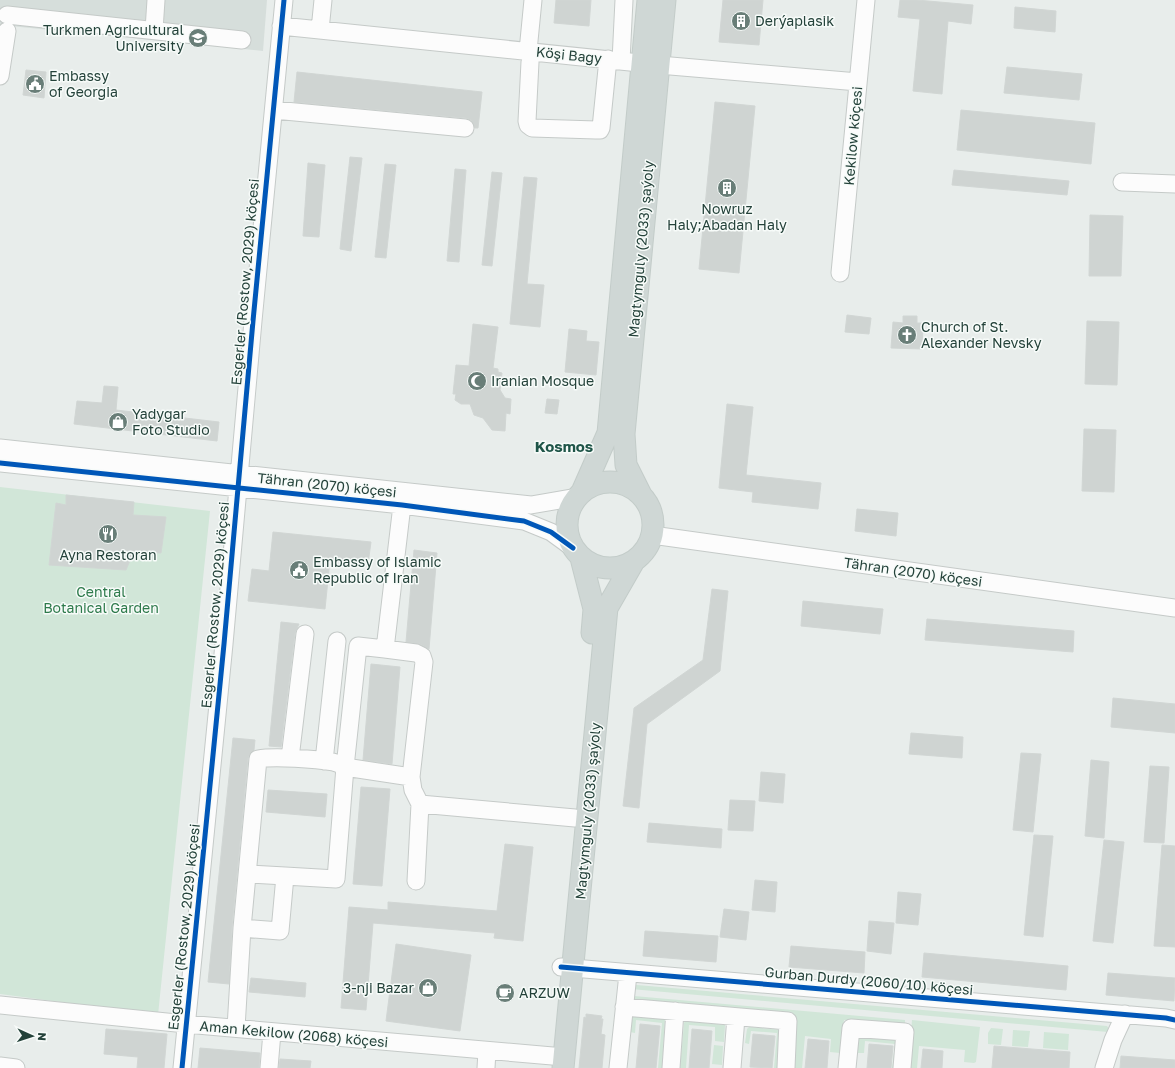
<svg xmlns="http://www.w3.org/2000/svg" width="1175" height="1068" viewBox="0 0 1175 1068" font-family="'Golos Text',sans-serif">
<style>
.built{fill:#d6dedb}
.green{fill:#d1e6d8}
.building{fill:#cfd4d2;stroke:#d1d6d4}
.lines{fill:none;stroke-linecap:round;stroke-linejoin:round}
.minor-casing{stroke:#c5cac8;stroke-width:19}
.major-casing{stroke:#c3ccc9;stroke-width:23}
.minor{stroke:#fcfcfc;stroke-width:17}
.major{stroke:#cfd7d5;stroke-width:21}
.cycleway-casing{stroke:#f7fbf9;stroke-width:8}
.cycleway{stroke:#0057b8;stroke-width:5}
.labels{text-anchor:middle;stroke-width:3;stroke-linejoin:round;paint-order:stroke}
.poi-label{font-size:14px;fill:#24423a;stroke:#f7fbf9;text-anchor:start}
.street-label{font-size:14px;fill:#24423a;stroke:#f7fbf9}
.park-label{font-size:14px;fill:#2d7a4b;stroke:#f7fbf9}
.neighbourhood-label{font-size:15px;font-weight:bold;fill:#1f5548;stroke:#f7fbf9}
</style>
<rect width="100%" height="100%" fill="#e8edeb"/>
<path class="built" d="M0,0H267L263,51L0,25Z"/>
<path class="green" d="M0,487L210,511L158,1015L0,994Z
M634,985H637L1107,1026L1109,1029L1108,1032L631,989Z
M634,996L905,1020V1025L844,1020L840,1053L830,1052L831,1039L805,1036L802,1068H794L796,1016L634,1001Z
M634,1016L665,1019L662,1068H658L662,1023L636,1020L635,1033L630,1032L632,1018Z
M912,1020L980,1027L976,1062L974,1063L964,1062L965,1050L919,1046L917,1068H908Z
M685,1021L725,1025L724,1042L715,1041V1027L689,1025L686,1068H680L684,1023Z
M749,1027L782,1030L781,1068H774L777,1033L751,1031L749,1044L745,1043L747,1029Z
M991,1028L1003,1029L1001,1045L988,1044V1033Z
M1013,1030L1030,1031L1028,1047L1012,1046Z
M1044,1032L1069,1034L1068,1050L1043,1048Z
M860,1036L900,1040V1068H892L895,1044L865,1041L864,1053H857L858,1038Z
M714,1045L723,1046L722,1065L712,1064Z"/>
<path class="building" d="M556,0H591L589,26L554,23Z
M723,0H763L759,45L719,42Z
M900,0H917L973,5L971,24L948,21L942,94L913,91L920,19L898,17Z
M1015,7L1056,11L1055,32L1014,28Z
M1007,67L1082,74L1079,100L1004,93Z
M26,70L46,72L44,98L23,95Z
M297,72L482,92L478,128H475L471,120L466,118L294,102Z
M715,102L755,106L739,273L699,269Z
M961,110L1095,123L1091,164L957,150Z
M350,157L362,158L351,251L340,249Z
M308,163L325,165L319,237L303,236Z
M385,164L396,165L386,258L375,257Z
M455,169L466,170L459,262L447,261Z
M954,170L1069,181L1067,195L952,185Z
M492,172L502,173L492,266L482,265Z
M524,177L537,178L527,284L544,285L540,327L510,324Z
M1090,215L1123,216L1121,276H1089Z
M847,315L871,318L869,334L845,332Z
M903,316H917V323H923L922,349L891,348L893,322L903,323Z
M1087,321L1119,322L1117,385L1085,384Z
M473,324L498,327L493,368L498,369V372L502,373L500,390L505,398L511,399L510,414L506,413L505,431L492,430L483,418L474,415L470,404H461L455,400L456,394H453L456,365L469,366Z
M569,329L587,331L586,341L599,342L596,375L565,372Z
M104,386L118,387L116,410L219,422L217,441L74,424L77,401L102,403Z
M547,399L559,400L557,414L545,413Z
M727,404L753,407L746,475L821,483L818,509L752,502L753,492L719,488Z
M1084,429L1116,430L1114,492L1082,491Z
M66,495L134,502L133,515L166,517L161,553L134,551L126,570L49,565L56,503L66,505Z
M857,509L898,513L896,536L855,531Z
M273,532L371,542L368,564L330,560L325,609L248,601L252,569L269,571Z
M414,550L437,553L429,649L420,644L406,642Z
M712,589L728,591L720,671L647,724L639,808L623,806L634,708L703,660Z
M803,601L883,609L880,634L801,626Z
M927,619L1074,631L1073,652L925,640Z
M281,622L299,624L295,633L281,747L269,746Z
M371,664L400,667L392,764L363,760Z
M1113,698L1175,704V733L1111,727Z
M911,733L963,737L962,758L909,754Z
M233,738L255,740L254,750L250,754L248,758L232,927L229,984L208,982Z
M1021,753L1041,754L1033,832L1013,830Z
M1091,760L1109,762L1104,838L1085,836Z
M1150,766L1169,767L1164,843L1144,842Z
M761,772L785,774L783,803L759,801Z
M361,787L390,789L382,886L353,884Z
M268,790L327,794L325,817L266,812Z
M730,800L755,801L753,831L728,830Z
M649,823L722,829L721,848L647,842Z
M1034,835L1053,836L1043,937L1024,935Z
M1104,840L1124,842L1113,943L1093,941Z
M505,844L533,847L523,941L494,938L495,933L373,923L366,1010L341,1008L349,907L388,910V902L497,911Z
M1162,845L1175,846V947L1154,946Z
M755,880L777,882L775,912L752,910Z
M898,892L921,894L918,925L896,923Z
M724,909L749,912L746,940L720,937Z
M869,921L894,923L891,954L867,951Z
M645,931L718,936L716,962L643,956Z
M396,944L471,955L460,1031L386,1021Z
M791,946L865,952L864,973L789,967Z
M924,953L1068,966L1066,990L922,977Z
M1108,973L1175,978L1174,1001L1106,995Z
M251,978L306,983L305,997L249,992Z
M586,1014L602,1016L601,1019H603L601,1034L605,1035L602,1068H579L584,1017L586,1018Z
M640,1024L660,1026L656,1068H636Z
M106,1029L167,1034L164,1068H137L138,1057L104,1054Z
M692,1029L712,1031L709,1068H689Z
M753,1034L775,1036L772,1068L750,1067Z
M808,1039L829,1041L827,1068H805Z
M869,1044L893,1046L891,1068H867Z
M994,1046L1070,1052L1069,1068H992Z
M200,1048L260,1053L259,1068H198Z
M923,1049L943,1051L942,1068H921Z
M1121,1056L1175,1060V1068H1120Z
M280,1059L311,1061L310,1068H279Z"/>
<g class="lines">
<defs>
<path id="minor" d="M7,15L242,40
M281,26L659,65L858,82
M154,30L156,0
M320,30L323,0
M528,51L533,0
M621,61L624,0
M530,62L527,121L528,125L532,128L596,130H600L601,128L608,59
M0,76L7,31
M274,110L465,128
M1122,182L1175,184
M840,273L866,0
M0,448L531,505L577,497
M0,463L402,505L524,521L551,532L573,548
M652,535L1175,608
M385,649L416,653L422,656L424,662L411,777
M290,758L305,634
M324,761L337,641
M248,874L285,876
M416,881L420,804
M242,928L280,931L285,876L336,879L345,767L358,646L385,649L402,505
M561,967L1166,1018L1175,1020
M0,1005L186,1024L564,1057
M624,1007L788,1021L786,1068
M236,1028L242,928L258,759C274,756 316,759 333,762C338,763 341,765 345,767L411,777L413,790L420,804L575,818
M0,1066L16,1068
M182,1068L224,644L253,321L284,0
M269,1068L272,1032
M486,1068L487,1051
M618,1068L628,974
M671,1068L675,1011
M732,1068L736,1017
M847,1068L851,1028L905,1032L902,1068
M1104,1068L1113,1040L1125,1014"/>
<path id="major" d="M567 525a43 43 0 1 1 86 0a43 43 0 1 1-86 0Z
M582,492L608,433L648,0
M641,495L626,465L624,434L665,0
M581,558L594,609L592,633
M563,1068L607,608L634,561"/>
</defs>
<use href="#minor" class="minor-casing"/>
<use href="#major" class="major-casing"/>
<use href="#minor" class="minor"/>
<use href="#major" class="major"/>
<defs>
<path id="cycleway" d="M0,463L402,505L524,521L551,532L573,548
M561,967L1166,1018L1175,1020
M182,1068L224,644L253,321L284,0"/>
</defs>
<use href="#cycleway" class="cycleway-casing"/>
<use href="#cycleway" class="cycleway"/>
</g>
<defs>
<symbol id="building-disc" viewBox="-11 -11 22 22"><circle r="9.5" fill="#697e78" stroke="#f7fbf9"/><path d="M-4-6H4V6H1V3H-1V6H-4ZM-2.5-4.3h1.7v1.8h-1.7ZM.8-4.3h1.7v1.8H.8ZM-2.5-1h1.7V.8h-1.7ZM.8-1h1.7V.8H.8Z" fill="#fff"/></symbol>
<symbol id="university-disc" viewBox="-11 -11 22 22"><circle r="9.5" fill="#697e78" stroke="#f7fbf9"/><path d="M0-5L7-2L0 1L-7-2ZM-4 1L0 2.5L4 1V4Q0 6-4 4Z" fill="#fff"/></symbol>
<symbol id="civic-disc" viewBox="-11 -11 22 22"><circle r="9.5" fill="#697e78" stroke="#f7fbf9"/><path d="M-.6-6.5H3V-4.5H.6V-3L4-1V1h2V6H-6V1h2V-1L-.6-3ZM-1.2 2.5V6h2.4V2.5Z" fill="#fff"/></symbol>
<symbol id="church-disc" viewBox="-11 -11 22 22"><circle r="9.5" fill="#697e78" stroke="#f7fbf9"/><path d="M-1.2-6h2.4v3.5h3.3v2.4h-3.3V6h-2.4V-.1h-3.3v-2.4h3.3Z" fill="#fff"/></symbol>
<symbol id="mosque-disc" viewBox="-11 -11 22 22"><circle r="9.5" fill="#697e78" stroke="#f7fbf9"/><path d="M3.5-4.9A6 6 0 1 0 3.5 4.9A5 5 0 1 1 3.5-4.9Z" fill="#fff"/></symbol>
<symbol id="shop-disc" viewBox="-11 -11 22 22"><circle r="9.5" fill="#697e78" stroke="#f7fbf9"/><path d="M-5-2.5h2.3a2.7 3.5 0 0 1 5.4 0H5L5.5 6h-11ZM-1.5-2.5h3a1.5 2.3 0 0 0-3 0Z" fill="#fff"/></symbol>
<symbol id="restaurant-disc" viewBox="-11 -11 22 22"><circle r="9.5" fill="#697e78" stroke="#f7fbf9"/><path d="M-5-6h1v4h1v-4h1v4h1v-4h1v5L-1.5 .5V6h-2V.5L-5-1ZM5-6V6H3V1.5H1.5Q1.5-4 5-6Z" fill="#fff"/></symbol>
<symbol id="cafe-disc" viewBox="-11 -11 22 22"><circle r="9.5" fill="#697e78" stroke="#f7fbf9"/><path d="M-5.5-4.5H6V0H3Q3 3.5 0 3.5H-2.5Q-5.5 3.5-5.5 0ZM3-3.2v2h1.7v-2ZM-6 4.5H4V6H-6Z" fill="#fff"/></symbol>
</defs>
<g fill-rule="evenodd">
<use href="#building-disc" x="730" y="10" width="22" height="22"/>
<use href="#university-disc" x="187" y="27" width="22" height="22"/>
<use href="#civic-disc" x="24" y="73" width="22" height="22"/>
<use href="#building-disc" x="716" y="177" width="22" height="22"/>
<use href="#church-disc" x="896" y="324" width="22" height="22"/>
<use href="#mosque-disc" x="466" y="370" width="22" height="22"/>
<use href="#shop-disc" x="107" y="411" width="22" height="22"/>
<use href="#restaurant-disc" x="97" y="523" width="22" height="22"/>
<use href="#civic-disc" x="288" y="559" width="22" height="22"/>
<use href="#shop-disc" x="417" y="977" width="22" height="22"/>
<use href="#cafe-disc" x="494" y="982" width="22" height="22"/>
</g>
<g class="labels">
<g class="poi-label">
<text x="755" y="26">Derýaplasik</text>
<text x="184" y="35" text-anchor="end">Turkmen Agricultural<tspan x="184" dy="16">University</tspan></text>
<text x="49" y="81">Embassy<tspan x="49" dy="16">of Georgia</tspan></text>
<text x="727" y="214" text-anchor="middle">Nowruz<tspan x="727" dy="16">Haly;Abadan Haly</tspan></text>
<text x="921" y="332">Church of St.<tspan x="921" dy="16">Alexander Nevsky</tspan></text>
<text x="491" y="386">Iranian Mosque</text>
<text x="132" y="419">Yadygar<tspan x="132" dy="16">Foto Studio</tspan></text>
<text x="108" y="560" text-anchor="middle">Ayna Restoran</text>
<text x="313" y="567">Embassy of Islamic<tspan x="313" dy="16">Republic of Iran</tspan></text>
<text x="414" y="993" text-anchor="end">3-nji Bazar</text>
<text x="519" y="998">ARZUW</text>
</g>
<g class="street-label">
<text transform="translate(569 55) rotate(6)" y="5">Köşi Bagy</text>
<text transform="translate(853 136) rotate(-85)" y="5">Kekilow köçesi</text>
<text transform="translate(641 249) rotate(-85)" y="5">Magtymguly (2033) şaýoly</text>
<text transform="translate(245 282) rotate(-85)" y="5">Esgerler (Rostow, 2029) köçesi</text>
<text transform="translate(327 485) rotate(6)" y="5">Tähran (2070) köçesi</text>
<text transform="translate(913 572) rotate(8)" y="5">Tähran (2070) köçesi</text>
<text transform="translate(215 605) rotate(-85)" y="5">Esgerler (Rostow, 2029) köçesi</text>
<text transform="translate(588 811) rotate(-85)" y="5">Magtymguly (2033) şaýoly</text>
<text transform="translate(184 927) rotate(-84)" y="5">Esgerler (Rostow, 2029) köçesi</text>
<text transform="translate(869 981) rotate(5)" y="5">Gurban Durdy (2060/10) köçesi</text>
<text transform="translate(294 1034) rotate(5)" y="5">Aman Kekilow (2068) köçesi</text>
</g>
<g class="park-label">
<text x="101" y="597">Central<tspan x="101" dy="16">Botanical Garden</tspan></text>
</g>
<g class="neighbourhood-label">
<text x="564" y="452">Kosmos</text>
</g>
</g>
<g transform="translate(32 1036) rotate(93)" stroke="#f7fbf9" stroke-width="3" paint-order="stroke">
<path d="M0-3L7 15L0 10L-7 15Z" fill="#24423a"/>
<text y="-6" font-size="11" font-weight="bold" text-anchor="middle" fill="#24423a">N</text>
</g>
</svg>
